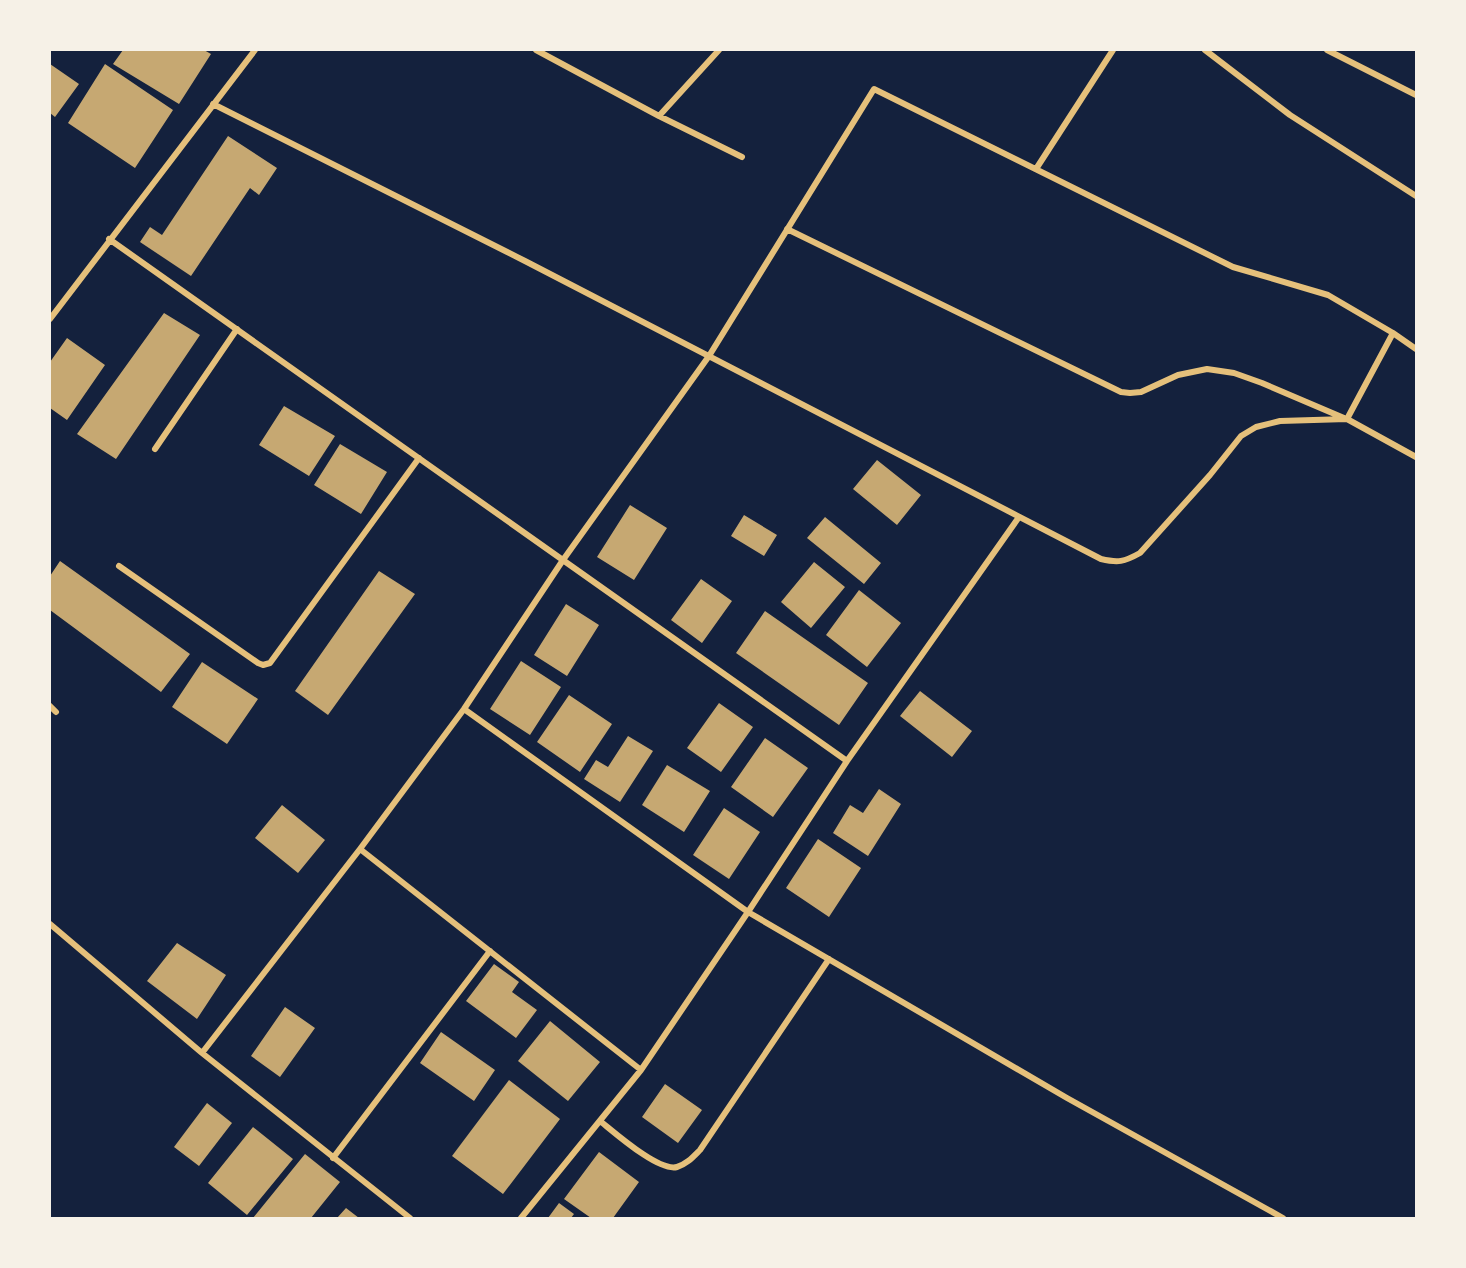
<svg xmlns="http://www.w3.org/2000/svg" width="1466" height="1268" viewBox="0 0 1466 1268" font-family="Manrope,sans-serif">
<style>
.building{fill:#c6a872}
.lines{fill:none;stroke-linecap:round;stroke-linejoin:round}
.minor{stroke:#e5c07b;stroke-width:6}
</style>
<rect width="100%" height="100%" fill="#14213d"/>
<path class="building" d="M123,50H204L211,54L179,104L113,64Z
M50,64L79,84L55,117L50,113Z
M105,64L173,110L135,168L68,123Z
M228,136L277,168L259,195L250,188L191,276L140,242L150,227L162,235Z
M164,313L200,335L116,459L77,434Z
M67,338L105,365L67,420L50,408V362Z
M284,406L335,436L309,476L259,445Z
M340,444L387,472L361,514L314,485Z
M877,460L921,495L897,525L853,489Z
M630,505L667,528L634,580L597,557Z
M744,515L777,535L764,556L731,536Z
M825,517L881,563L864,584L807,538Z
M60,561L190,654L161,692L50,610V576Z
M814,562L845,587L811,628L781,602Z
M379,571L415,594L328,715L295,691Z
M701,579L732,601L702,643L671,620Z
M859,590L901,623L867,667L826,635Z
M566,604L599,625L567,676L534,655Z
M765,611L868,683L839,725L736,653Z
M521,661L561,687L530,735L490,709Z
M202,662L258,699L227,744L172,707Z
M920,691L972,731L952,757L900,716Z
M569,695L612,724L580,772L537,742Z
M719,703L753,727L721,772L687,748Z
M628,736L653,751L620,802L584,779L596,760L608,767Z
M765,738L808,768L773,817L731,787Z
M667,765L710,791L684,832L642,805Z
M879,789L901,804L868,856L833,833L850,805L863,813Z
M282,805L325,840L298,873L255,838Z
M724,808L760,832L729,879L693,855Z
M818,839L861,868L829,917L786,888Z
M177,943L226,975L197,1019L147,981Z
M494,964L519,982L512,992L537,1010L516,1038L466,1001Z
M285,1007L315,1028L280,1077L251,1056Z
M550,1021L600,1062L568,1101L518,1061Z
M441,1032L495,1070L474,1101L420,1063Z
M509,1080L560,1119L503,1194L452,1156Z
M665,1084L702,1110L678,1143L642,1117Z
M207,1103L232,1123L199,1166L174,1147Z
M253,1127L293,1159L247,1215L208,1183Z
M599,1152L639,1182L613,1218H591L564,1199Z
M305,1154L340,1182L311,1218H253Z
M559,1203L574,1214L571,1218H548Z
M346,1208L359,1218H337Z"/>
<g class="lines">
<path class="minor" d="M536,50L659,116L742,157
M1205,50L1290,115L1416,196
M1327,50L1416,95
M213,104L525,261L1101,559C1118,563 1124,562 1140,553L1210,475L1241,436L1256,427L1280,421L1347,419
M659,116L719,50
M1036,169L1113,50
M787,229L1121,392L1130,393L1141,392L1178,375L1207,369L1234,373L1262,383L1344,418
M109,239L847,761
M50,319L255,50
M1393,333L1347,419L1416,457
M155,449L237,329
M119,566L258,663L263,665L270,663L419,458
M50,706L56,712
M464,709L748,912L1067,1098L1283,1218
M360,849L641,1070
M50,924L202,1053L410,1218
M202,1053L360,849L464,709L563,560L709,356L874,89L1233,267L1328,295L1393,333L1416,349
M600,1121C615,1133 659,1172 677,1167C687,1164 693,1157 700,1150L829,959
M333,1158L490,951
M521,1218L641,1070L748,912L847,761L1019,517"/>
</g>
<rect width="1466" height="1268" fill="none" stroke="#f6f1e7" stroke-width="102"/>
</svg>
